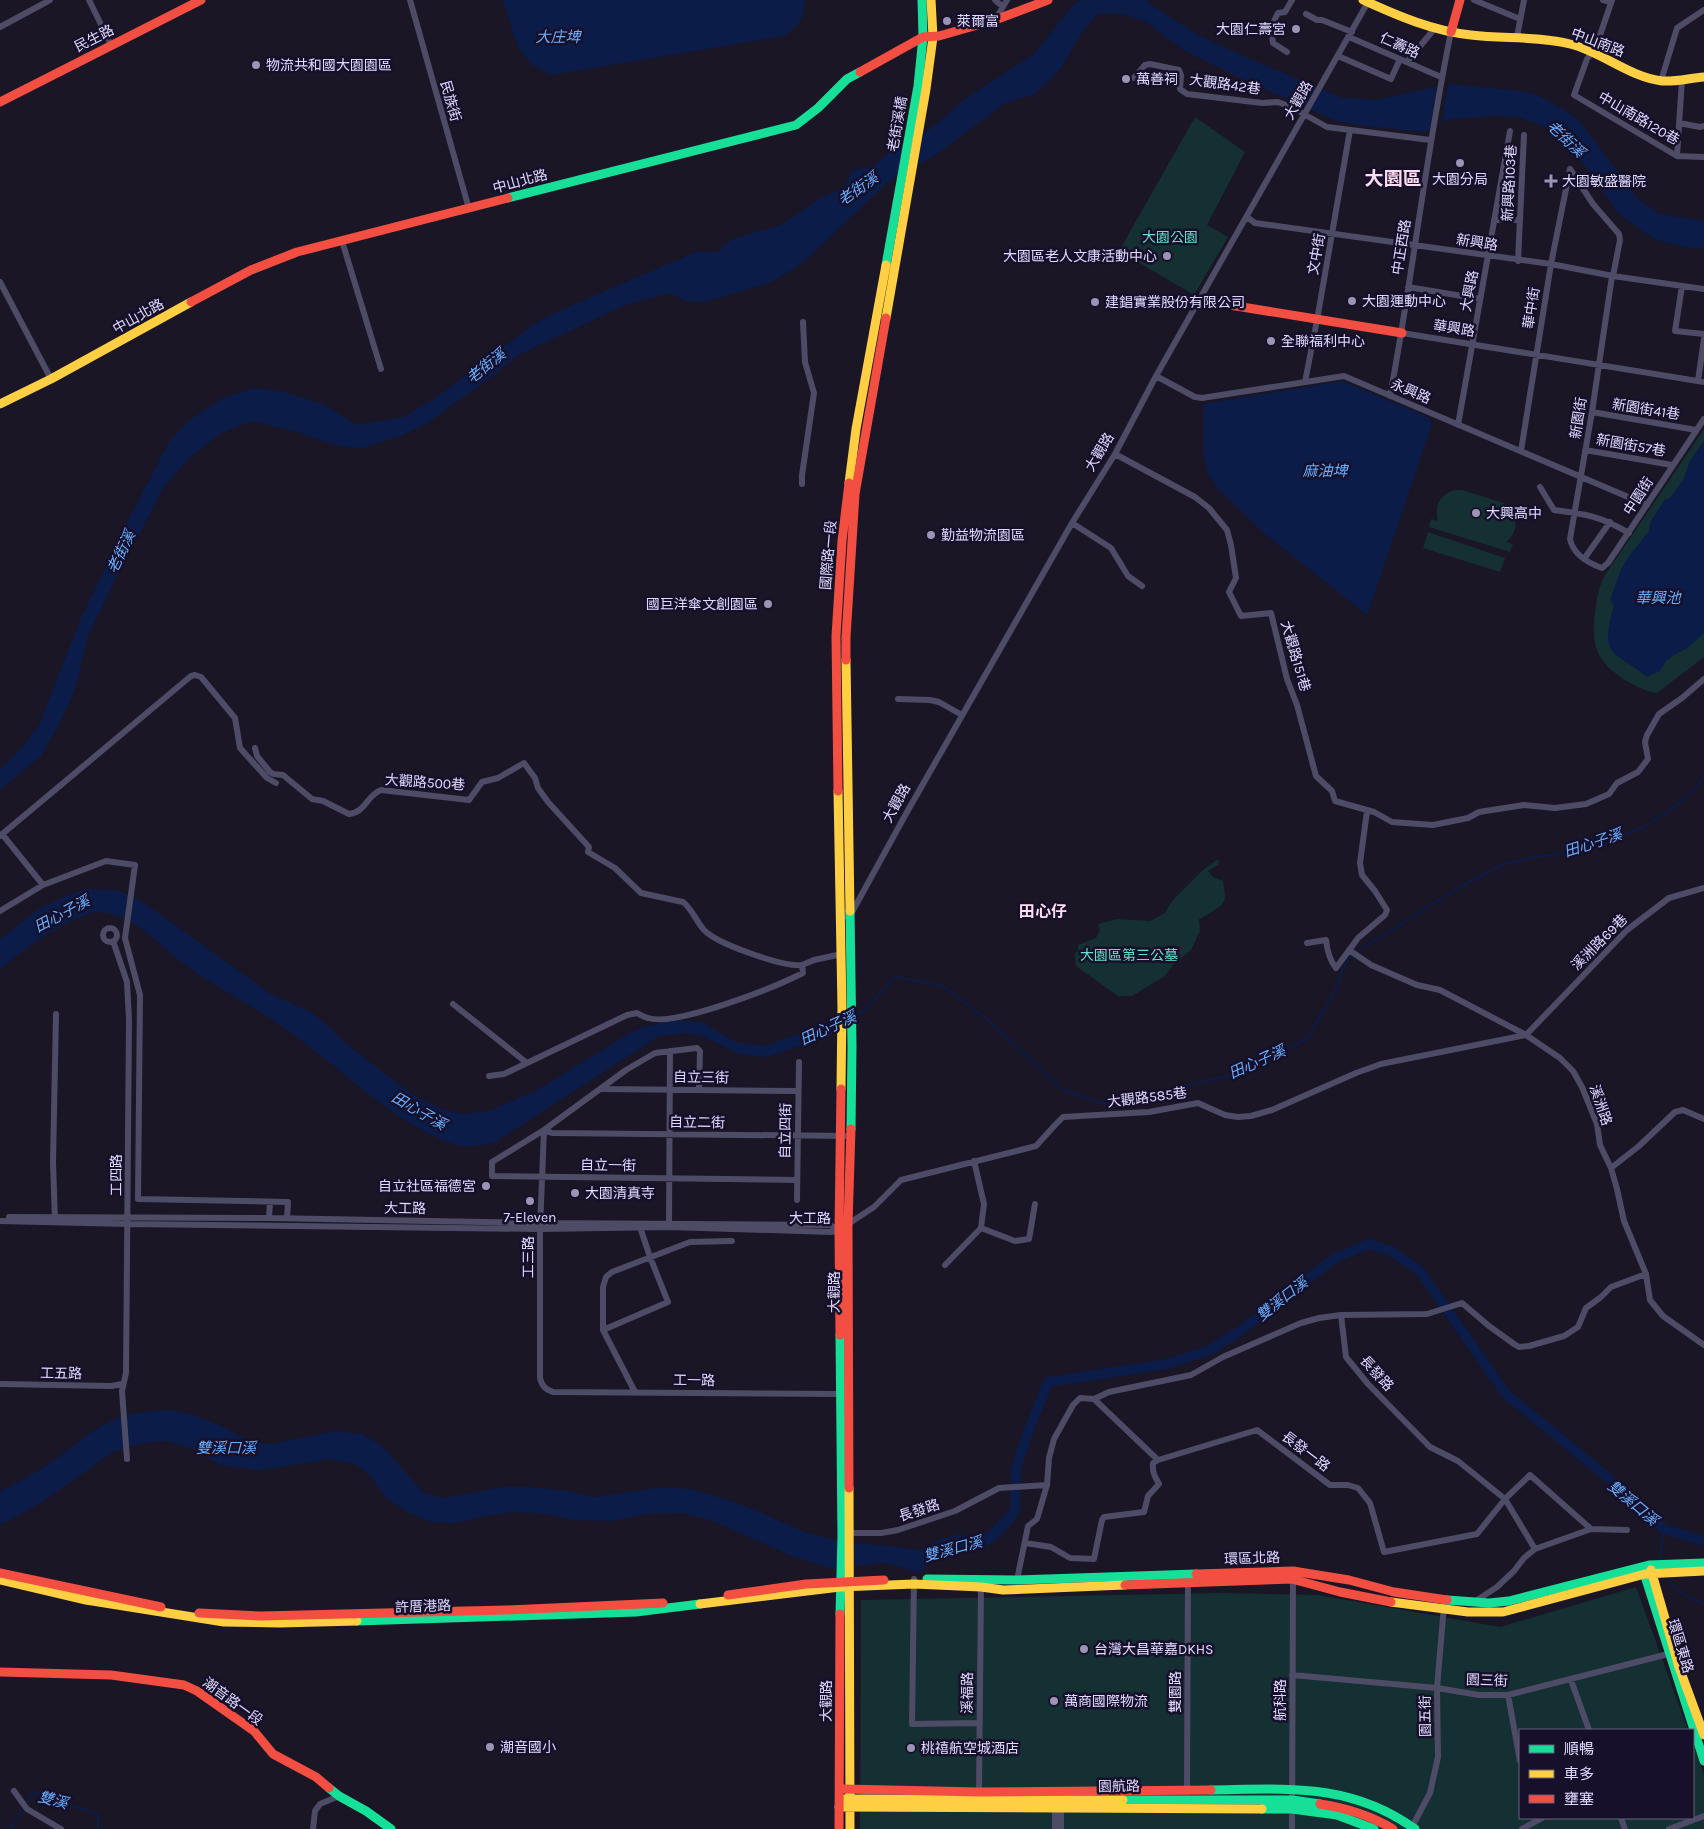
<svg xmlns="http://www.w3.org/2000/svg" width="1704" height="1829" viewBox="0 0 1704 1829" font-family="Karla,'Noto Sans TC',sans-serif">
<style>
.green{fill:#143033}
.water{fill:#0b1c48}
.pier{fill:#1a1625}
.lines{fill:none;stroke-linecap:round;stroke-linejoin:round}
.stream{stroke:#0b1c48;stroke-width:2}
.river{stroke:#0b1c48;stroke-width:10}
.street{stroke:#4e4b66;stroke-width:6}
.fast{stroke:#16e098;stroke-width:9}
.slow{stroke:#ffcf43;stroke-width:9}
.jam{stroke:#f24e42;stroke-width:9}
.poi-dot{fill:#9b95b3;stroke:#16102b;stroke-width:2}
.labels{text-anchor:middle;stroke-width:5;stroke-linejoin:round;paint-order:stroke}
.poi-label{font-size:14px;fill:#e0daff;stroke:#16102b;text-anchor:start}
.street-label{font-size:14px;fill:#e0daff;stroke:#16102b}
.park-label{font-size:14px;fill:#60e4cc;stroke:#16102b}
.water-label{font-size:15px;font-style:italic;fill:#68afff;stroke:#16102b}
.quarter-label{font-size:16px;font-weight:bold;fill:#ffdcf0;stroke:#16102b}
.district-label{font-size:19px;font-weight:bold;fill:#ffdcf0;stroke:#16102b}
</style>
<rect width="100%" height="100%" fill="#1a1625"/>
<path class="green" d="M1195,117L1245,152L1207,225L1228,237L1194,295L1119,251Z
M1704,429V657L1657,693C1644,691 1636,686 1625,680C1596,661 1591,646 1595,612C1597,597 1598,589 1605,575Z
M1456,490H1462L1504,503C1518,513 1520,531 1506,542L1513,544L1510,552L1429,527L1431,519L1438,521C1434,506 1440,493 1456,490Z
M1428,532L1505,558L1500,572L1423,548Z
M1218,859L1219,864L1208,871L1213,877L1223,881C1225,897 1229,902 1213,911C1208,914 1204,917 1199,919L1200,931L1191,950L1173,965L1165,976L1132,996H1118L1076,966L1075,953L1078,951V945L1096,938L1100,930L1098,924L1117,919L1150,921L1165,913L1172,901L1204,869Z
M1636,1587L1688,1730H1520V1818H1693V1744L1704,1775V1829H860L861,1600L1221,1593L1318,1595L1500,1627Z"/>
<path class="water" d="M503,0H805C803,21 801,24 784,36L552,75L532,65L518,47Z
M1081,0H1147L1153,6L1195,33L1246,57L1343,98L1375,100L1449,84L1528,92L1548,100L1579,120L1638,199L1660,214L1704,221V248H1690L1656,240L1620,215L1572,148L1545,127L1519,117L1492,116L1450,119L1425,132L1374,127L1339,122L1240,78L1182,49L1145,21L1117,13L1097,14L1080,36L1059,71L1035,94L1005,103L936,155L889,181L804,262L772,282L705,302L686,301L669,293L628,304L518,355L490,378L426,424L403,435L363,448L337,446L300,433L251,421L220,434L188,459L164,487L116,578L88,636L76,686L65,713L41,756L0,790V769L21,749L39,725L81,618L120,536L169,442L189,420L225,397L255,388L285,392L325,405L357,425L403,417L434,399L534,324L563,309L696,252H718L732,239L781,225L822,197L843,188L853,170L874,166L889,152L930,129L966,98L1034,54L1074,4Z
M1342,381L1428,417L1432,425L1367,615L1265,534L1218,489L1208,474L1203,454V404Z
M1704,441V633L1689,647L1674,655L1667,660L1660,671L1646,677C1637,667 1624,662 1614,653C1603,642 1610,619 1614,606L1610,600L1620,572L1627,559L1649,531L1650,523L1665,499L1670,498L1683,480L1690,461Z
M87,889L117,890L143,902L271,994L313,1013L349,1046L413,1095L441,1109L461,1114L489,1111L539,1089L628,1034L644,1027L673,1020L702,1022L736,1042L764,1046L832,1022L857,1010V1024L833,1034L767,1057L739,1054L702,1036L685,1033L659,1036L494,1143C481,1145 465,1149 453,1144C394,1123 344,1071 294,1035C260,1009 220,990 185,965C157,944 135,913 96,912C91,912 84,916 79,918C49,931 24,948 0,970V939L37,910L65,896Z
M168,1410L191,1414L222,1426L248,1441L271,1444L335,1431L362,1434L382,1446L424,1493L443,1498L502,1487H531L568,1491L594,1497L663,1487L690,1489L729,1500L762,1513L807,1533L842,1541L920,1550L936,1541L955,1535H965L974,1540L992,1528L1010,1509L1015,1516C1006,1530 995,1545 978,1550C952,1557 940,1548 921,1573L885,1563L830,1568L792,1556L713,1521L683,1513L646,1514L612,1521L574,1520L547,1514L514,1512L485,1516L457,1523L431,1522L407,1512L385,1497L371,1476L355,1464L329,1459L262,1470L239,1468L220,1465L196,1450L168,1441L143,1443L113,1452L44,1501L14,1518L0,1524V1491C19,1482 37,1472 54,1460C73,1447 90,1431 111,1421C129,1412 149,1412 168,1410Z"/>
<path class="pier" d="M1448,83L1442,125L1430,131L1437,85Z"/>
<g class="lines">
<path class="stream" d="M856,1015L863,1011L896,977L943,986L989,1021L1062,1089L1104,1104L1237,1074L1307,1039L1329,1002L1348,959L1372,942L1460,887L1504,864L1536,857L1569,853L1608,841L1644,827L1672,809L1696,788L1704,776
M1662,1560L1660,1556L1664,1529
M1668,1577C1673,1592 1690,1598 1704,1604
M26,1804L33,1792L67,1805L98,1813V1829
M10,1829L23,1808"/>
<path class="river" d="M1006,1524L1015,1510L1016,1469L1028,1432L1048,1382L1167,1364L1210,1350L1240,1331L1335,1258L1369,1244L1391,1251L1420,1271L1506,1394L1617,1485L1664,1529L1704,1541"/>
<path class="street" d="M89,0L111,45
M410,0L469,209
M995,0L1002,6
M1474,0L1520,19
M1603,0L1611,2
M1612,0L1596,47L1587,59L1574,95L1677,156L1682,79
M1306,14L1317,20H1322L1352,32
M995,20L1007,0
M0,27L50,0
M1349,37L1441,77
M1517,37L1524,0
M1287,52L1273,43L1271,27L1278,13L1285,12L1292,0
M1338,56L1391,79L1400,59
M1407,62L1435,28
M1134,78L1145,65L1150,64L1179,70L1181,75L1180,89L1187,94L1262,103L1278,102L1293,108L1327,127L1430,140
M1661,81L1677,28L1704,10
M1679,123L1700,127L1704,126
M1677,156L1704,157
M1570,169L1593,204L1619,234L1620,240L1613,276
M1247,217L1255,223L1551,264L1613,276L1704,289
M1494,220H1520
M342,241L381,369
M1518,261L1524,135
M1612,276L1592,412L1570,539C1573,554 1588,563 1602,568L1608,563L1704,419
M0,282L51,379
M1682,286L1675,331L1704,334
M1408,287L1480,299
M1402,333L1704,382
M1156,376L1195,397L1202,398L1344,376L1647,505
M1698,381L1704,339
M1305,382L1317,320L1350,130
M1390,396C1413,275 1426,152 1451,32
M1592,412L1696,430
M1458,425L1510,131
M1585,450L1672,465
M1521,451L1551,264L1570,169
M1115,454L1195,497L1209,508L1227,530L1231,545L1236,578L1229,592L1241,616L1271,613L1287,679L1297,705L1316,776L1332,791L1335,801L1374,812L1392,822L1433,825L1468,818L1479,812L1524,805L1555,808L1586,804L1609,794L1617,783L1638,772L1648,759L1645,742L1647,735L1659,714L1682,698L1704,679
M802,484V475L814,393L805,362L803,322
M1540,487L1554,510C1586,514 1600,516 1629,533
M1072,523L1111,548L1128,576L1142,586
M1584,559L1610,522
M898,699L930,700L939,702L962,715
M255,748L257,756L270,772L273,774L283,775L312,799L323,801L349,814C365,813 367,795 381,790L469,800L482,782L498,778L524,763L535,778L538,788L548,802L589,847L588,852L615,868L641,893L683,902C692,909 696,921 704,930C717,944 783,967 802,965
M2,834L43,885
M0,836L191,676L195,675L201,677L235,718L240,748L267,778L276,783
M0,911L43,885L106,861L135,865L125,938L140,995L138,1199L288,1202L287,1218
M839,919L851,914L907,812L1072,523L1115,454L1156,376L1368,2
M103 935a7 7 0 1 1 14 0a7 7 0 1 1-14 0Z
M113,941L127,982L129,1020L126,1373L122,1391L127,1459
M1307,943L1326,940C1327,949 1330,961 1336,968L1358,938L1385,915L1387,910L1375,891L1362,875L1360,863L1367,811
M1349,950L1371,965L1417,985L1440,990L1526,1035L1560,1058L1573,1071L1582,1087L1597,1124L1600,1145L1611,1168L1617,1189L1624,1221L1646,1274L1650,1300L1663,1316L1704,1345
M453,1004L527,1063L627,1015L637,1013C641,1015 644,1017 648,1018C676,1027 775,987 803,973L802,965L814,960L842,954
M489,1076L504,1074L527,1063
M602,1089L798,1091
M699,1090L700,1051L697,1048L655,1053L626,1070L544,1130L492,1162V1176L797,1180
M544,1130L540,1229V1378C542,1386 545,1389 553,1392L842,1394
M544,1130L552,1133L851,1136
M974,1161L984,1204L981,1228
M1611,1168L1639,1146L1675,1112L1683,1110L1704,1119
M797,1200L799,1062
M9,1217L269,1218L541,1223L830,1225L839,1230
M269,1218L270,1202
M0,1221L128,1224L540,1229L669,1227L831,1232L839,1230L874,1207L901,1180L1036,1146L1056,1124L1063,1117L1149,1112L1198,1103L1225,1115L1238,1117L1251,1116L1272,1110L1356,1073L1381,1064L1526,1035L1627,930L1669,898L1704,888
M55,1221L53,1162L56,1014
M669,1226L670,1051
M981,1228L1015,1241L1029,1239L1035,1204
M945,1265L981,1228
M1341,1315L1346,1357L1368,1384L1430,1447L1458,1461L1505,1499L1535,1549
M603,1330L668,1302L650,1257L639,1224
M0,1384L111,1386L122,1384
M635,1392L603,1330V1287L606,1277L612,1272L690,1242L732,1241
M1094,1399L1158,1460L1257,1430L1330,1485H1348L1358,1488L1370,1503L1384,1552L1477,1534L1505,1499L1530,1475L1591,1529
M845,1533H881L898,1530L955,1511L999,1488L1047,1485
M1025,1543L1051,1547L1070,1558L1094,1559L1102,1520L1104,1517L1144,1512L1148,1496L1159,1484C1155,1477 1152,1472 1153,1463L1158,1460
M914,1579L912,1724L979,1723
M1017,1580L1028,1526L1037,1519L1047,1485L1049,1458L1054,1439L1073,1405L1080,1398L1094,1399L1109,1392L1191,1375L1223,1357L1301,1323L1319,1318L1341,1315L1427,1314L1462,1303L1489,1326L1514,1344L1519,1347L1529,1346L1564,1336L1578,1327L1586,1308L1601,1297L1611,1287L1646,1274
M1474,1602L1497,1587L1514,1571L1524,1558L1535,1549L1591,1529L1627,1530
M1292,1675L1437,1688L1479,1695H1508L1672,1653
M1571,1680L1589,1730
M1508,1695L1520,1761
M14,1791L27,1809L61,1829
M1187,1792L1188,1580
M979,1795L981,1585
M1621,1818L1625,1829
M1412,1827L1430,1793L1438,1757L1437,1688L1444,1606
M313,1829L315,1811L320,1804L339,1796
M1055,1829V1805
M1061,1829V1805
M1292,1829L1293,1575
M1522,1829L1542,1818
M1669,1829L1704,1816"/>
<path class="fast" d="M508,198L796,125L818,108L847,79L860,72
M886,265L918,86L923,37L922,0
M850,911L852,1046L851,1129
M1643,1570L1704,1761
M927,1579L1017,1580L1196,1574
M1447,1600L1489,1603L1509,1601L1649,1565L1704,1563
M840,1614L842,1536L840,1335
M357,1621L636,1612L700,1604
M329,1788L339,1796L366,1811L391,1829
M1211,1790C1286,1789 1350,1782 1415,1829
M1123,1800H1292L1320,1804
M1262,1809H1292L1337,1815L1374,1829"/>
<path class="slow" d="M1363,0C1398,16 1433,31 1471,35C1504,39 1538,36 1570,44C1602,52 1629,77 1662,81C1676,82 1690,78 1704,77
M886,318L926,89L933,37L931,0
M0,404L51,379L191,302
M849,483L856,429L886,265
M846,660L850,911
M838,791L842,1008L841,1089
M849,1488L850,1829
M1651,1570L1679,1667L1704,1735
M0,1580L86,1600L224,1622L280,1623L357,1621
M1391,1602L1468,1612H1503L1645,1574L1704,1571
M700,1604L840,1587L914,1584L981,1587L1003,1590L1125,1585
M844,1799L1123,1800
M839,1807L1262,1809"/>
<path class="jam" d="M1451,32L1460,0
M860,72L923,37L939,36L995,20L1048,0
M0,102L201,0
M1199,300L1402,333
M191,302L251,270L297,252L508,198
M846,660V637L855,494L886,318
M838,791L836,636L842,541L849,483
M840,1335L839,1230L841,1089
M849,1488L848,1224L851,1129
M0,1573L161,1607
M1196,1574L1293,1571L1349,1580L1394,1592L1447,1600
M1125,1585L1292,1579L1340,1592L1391,1602
M728,1595L806,1584L884,1580
M199,1613L261,1616L506,1610L663,1603
M0,1672L111,1675L184,1685L197,1691L254,1731L273,1754L316,1777L329,1788
M844,1789L979,1792L1211,1790
M1320,1804C1346,1808 1370,1815 1393,1829
M839,1829L840,1614"/>
</g>
<g class="poi-dot">
<circle cx="947" cy="21" r="5"/>
<circle cx="1296" cy="29" r="5"/>
<circle cx="256" cy="65" r="5"/>
<circle cx="1126" cy="79" r="5"/>
<circle cx="1460" cy="163" r="5"/>
<path d="M1548.5 173.5h5v5h5v5h-5v5h-5v-5h-5v-5h5z"/>
<circle cx="1167" cy="256" r="5"/>
<circle cx="1352" cy="301" r="5"/>
<circle cx="1095" cy="302" r="5"/>
<circle cx="1271" cy="341" r="5"/>
<circle cx="1476" cy="513" r="5"/>
<circle cx="931" cy="535" r="5"/>
<circle cx="768" cy="604" r="5"/>
<circle cx="486" cy="1186" r="5"/>
<circle cx="575" cy="1193" r="5"/>
<circle cx="530" cy="1201" r="5"/>
<circle cx="1084" cy="1649" r="5"/>
<circle cx="1054" cy="1701" r="5"/>
<circle cx="490" cy="1747" r="5"/>
<circle cx="911" cy="1748" r="5"/>
</g>
<g class="labels">
<g class="poi-label">
<text x="957" y="26">萊爾富</text>
<text x="1286" y="34" text-anchor="end">大園仁壽宮</text>
<text x="266" y="70">物流共和國大園園區</text>
<text x="1136" y="84">萬善祠</text>
<text x="1460" y="184" text-anchor="middle">大園分局</text>
<text x="1562" y="186">大園敏盛醫院</text>
<text x="1157" y="261" text-anchor="end">大園區老人文康活動中心</text>
<text x="1362" y="306">大園運動中心</text>
<text x="1105" y="307">建錩實業股份有限公司</text>
<text x="1281" y="346">全聯福利中心</text>
<text x="1486" y="518">大興高中</text>
<text x="941" y="540">勤益物流園區</text>
<text x="758" y="609" text-anchor="end">國巨洋傘文創園區</text>
<text x="476" y="1191" text-anchor="end">自立社區福德宮</text>
<text x="585" y="1198">大園清真寺</text>
<text x="530" y="1222" text-anchor="middle">7-Eleven</text>
<text x="1094" y="1654">台灣大昌華嘉DKHS</text>
<text x="1064" y="1706">萬商國際物流</text>
<text x="500" y="1752">潮音國小</text>
<text x="921" y="1753">桃禧航空城酒店</text>
</g>
<g class="street-label">
<text transform="translate(94 38) rotate(-27)" y="5">民生路</text>
<text transform="translate(1598 42) rotate(21)" y="5">中山南路</text>
<text transform="translate(1400 45) rotate(24)" y="5">仁壽路</text>
<text transform="translate(1225 84) rotate(8)" y="5">大觀路42巷</text>
<text transform="translate(1298 100) rotate(-60)" y="5">大觀路</text>
<text transform="translate(451 101) rotate(74)" y="5">民族街</text>
<text transform="translate(1639 118) rotate(30)" y="5">中山南路120巷</text>
<text transform="translate(897 124) rotate(-80)" y="5">老街溪橋</text>
<text transform="translate(520 181) rotate(-15)" y="5">中山北路</text>
<text transform="translate(1509 183) rotate(-87)" y="5">新興路103巷</text>
<text transform="translate(1477 242) rotate(9)" y="5">新興路</text>
<text transform="translate(1401 247) rotate(-81)" y="5">中正西路</text>
<text transform="translate(1316 254) rotate(-80)" y="5">文中街</text>
<text transform="translate(1469 291) rotate(-79)" y="5">大興路</text>
<text transform="translate(1531 308) rotate(-81)" y="5">華中街</text>
<text transform="translate(138 316) rotate(-29)" y="5">中山北路</text>
<text transform="translate(1454 328) rotate(9)" y="5">華興路</text>
<text transform="translate(1411 391) rotate(23)" y="5">永興路</text>
<text transform="translate(1646 409) rotate(9)" y="5">新園街41巷</text>
<text transform="translate(1578 418) rotate(-81)" y="5">新園街</text>
<text transform="translate(1631 445) rotate(10)" y="5">新園街57巷</text>
<text transform="translate(1099 452) rotate(-59)" y="5">大觀路</text>
<text transform="translate(1638 496) rotate(-57)" y="5">中園街</text>
<text transform="translate(828 555) rotate(-85)" y="5">國際路一段</text>
<text transform="translate(1296 656) rotate(74)" y="5">大觀路151巷</text>
<text transform="translate(425 782) rotate(4)" y="5">大觀路500巷</text>
<text transform="translate(896 803) rotate(-61)" y="5">大觀路</text>
<text transform="translate(1599 942) rotate(-45)" y="5">溪洲路69巷</text>
<text transform="translate(701 1077) rotate(1)" y="5">自立三街</text>
<text transform="translate(1147 1097) rotate(-7)" y="5">大觀路585巷</text>
<text transform="translate(1601 1105) rotate(71)" y="5">溪洲路</text>
<text transform="translate(697 1122) rotate(1)" y="5">自立二街</text>
<text transform="translate(785 1131) rotate(-89)" y="5">自立四街</text>
<text transform="translate(608 1165) rotate(1)" y="5">自立一街</text>
<text transform="translate(116 1175) rotate(-90)" y="5">工四路</text>
<text transform="translate(405 1208) rotate(1)" y="5">大工路</text>
<text x="810" y="1223">大工路</text>
<text transform="translate(528 1257) rotate(-90)" y="5">工三路</text>
<text transform="translate(834 1292) rotate(-90)" y="5">大觀路</text>
<text transform="translate(61 1373) rotate(1)" y="5">工五路</text>
<text transform="translate(1377 1373) rotate(48)" y="5">長發路</text>
<text transform="translate(694 1380) rotate(1)" y="5">工一路</text>
<text transform="translate(1306 1451) rotate(37)" y="5">長發一路</text>
<text transform="translate(919 1510) rotate(-18)" y="5">長發路</text>
<text transform="translate(1252 1558) rotate(-2)" y="5">環區北路</text>
<text transform="translate(423 1606) rotate(-2)" y="5">許厝港路</text>
<text transform="translate(1681 1646) rotate(73)" y="5">環區東路</text>
<text transform="translate(1487 1680) rotate(2)" y="5">園三街</text>
<text transform="translate(1175 1692) rotate(-90)" y="5">雙園路</text>
<text transform="translate(967 1693) rotate(-89)" y="5">溪福路</text>
<text transform="translate(1280 1700) rotate(-90)" y="5">航科路</text>
<text transform="translate(233 1701) rotate(36)" y="5">潮音路一段</text>
<text transform="translate(826 1701) rotate(-90)" y="5">大觀路</text>
<text transform="translate(1425 1716) rotate(-91)" y="5">園五街</text>
<text transform="translate(1119 1786) rotate(-1)" y="5">園航路</text>
</g>
<g class="park-label">
<text x="1170" y="242">大園公園</text>
<text x="1129" y="960">大園區第三公墓</text>
</g>
<g class="water-label">
<text x="558" y="42">大庄埤</text>
<text transform="translate(1566 139) rotate(44)" y="5">老街溪</text>
<text transform="translate(858 189) rotate(-35)" y="5">老街溪</text>
<text transform="translate(486 366) rotate(-39)" y="5">老街溪</text>
<text x="1325" y="476">麻油埤</text>
<text transform="translate(121 552) rotate(-64)" y="5">老街溪</text>
<text x="1658" y="603">華興池</text>
<text transform="translate(1593 843) rotate(-18)" y="5">田心子溪</text>
<text transform="translate(62 914) rotate(-28)" y="5">田心子溪</text>
<text transform="translate(828 1028) rotate(-25)" y="5">田心子溪</text>
<text transform="translate(1257 1062) rotate(-24)" y="5">田心子溪</text>
<text transform="translate(419 1111) rotate(30)" y="5">田心子溪</text>
<text transform="translate(1282 1299) rotate(-38)" y="5">雙溪口溪</text>
<text x="226" y="1453">雙溪口溪</text>
<text transform="translate(1633 1503) rotate(40)" y="5">雙溪口溪</text>
<text transform="translate(953 1549) rotate(-15)" y="5">雙溪口溪</text>
<text transform="translate(53 1800) rotate(15)" y="5">雙溪</text>
</g>
<g class="quarter-label">
<text x="1043" y="917">田心仔</text>
</g>
<g class="district-label">
<text x="1393" y="185">大園區</text>
</g>
</g>
<rect x="1519" y="1729" width="175" height="90" fill="#16102b" stroke="#676180"/>
<rect x="1529" y="1745" width="25" height="8" fill="#16e098" stroke="#676180"/>
<text x="1564" y="1754" font-size="15" fill="#e0daff">順暢</text>
<rect x="1529" y="1770" width="25" height="8" fill="#ffcf43" stroke="#676180"/>
<text x="1564" y="1779" font-size="15" fill="#e0daff">車多</text>
<rect x="1529" y="1795" width="25" height="8" fill="#f24e42" stroke="#676180"/>
<text x="1564" y="1804" font-size="15" fill="#e0daff">壅塞</text>
</svg>
